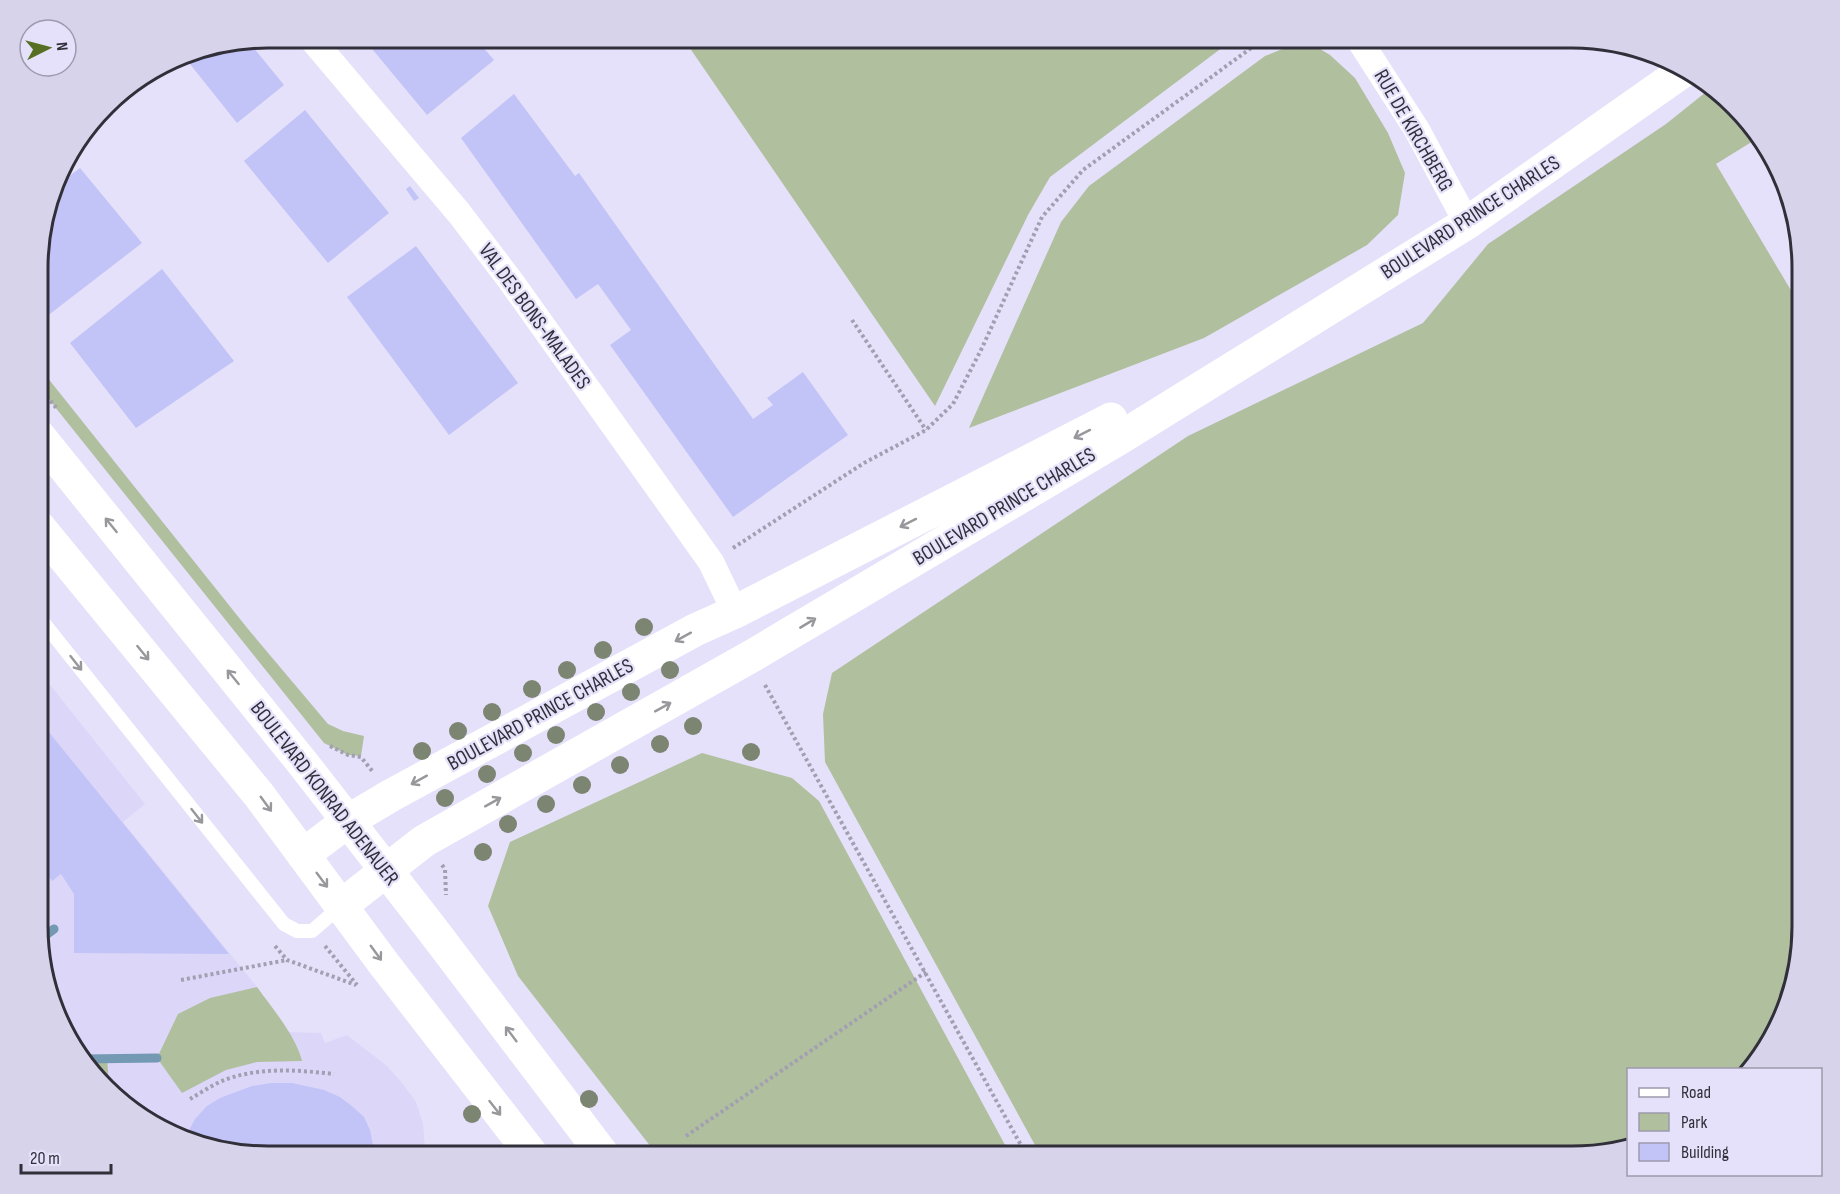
<svg xmlns="http://www.w3.org/2000/svg" width="1840" height="1194" viewBox="0 0 1840 1194" font-family="'Sofia Sans Condensed',sans-serif">
<style>
.built{fill:#dcd7f8}
.green{fill:#b0bf9e}
.lines{fill:none;stroke-linecap:round;stroke-linejoin:round}
.stream{stroke:#7499b3;stroke-width:9}
.building{fill:#c2c3f7}
.path{stroke:#a29fb2;stroke-width:4;stroke-dasharray:3 3;stroke-linecap:butt}
.service{stroke:#fff;stroke-width:14}
.minor{stroke:#fff;stroke-width:26}
.secondary{stroke:#fff;stroke-width:33}
.tree{fill:#7c8571}
.oneway{stroke:#98979c}
.labels{text-anchor:middle;stroke-width:4.5;stroke-linejoin:round;paint-order:stroke}
.street-label{font-size:21px;fill:#312f39;stroke:#e5e1fa}
.rim{fill:none;stroke:#312f39;stroke-width:3}
</style>
<rect width="100%" height="100%" fill="#e5e1fa"/>
<path class="built" d="M39,671L145,804L123,822L257,987L287,1032L321,1033L325,1043L347,1035L387,1066L403,1084L416,1102L423,1124L425,1148L432,1156H267L194,1144L139,1118L69,1042L39,956Z"/>
<path class="green" d="M683,38H1235L1050,177L1028,215L935,406Z
M1305,40L1330,55L1355,78L1388,133L1405,173L1398,215L1367,245L1204,338L969,428L1061,222L1089,186L1265,56Z
M1711,88L1758,138L1716,164L1802,309V941L1790,1001L1764,1055L1747,1069L1628,1070V1144L1587,1156H1041L825,762L823,714L832,673L1188,436L1423,323L1488,244L1666,124Z
M39,367L248,629L328,724L343,731L364,736L361,756L348,755L324,743L39,387Z
M702,753L792,778L819,801L1011,1156H658L518,976L488,906L510,842Z
M257,987C272,1008 296,1036 302,1061L257,1062L226,1070L182,1093L157,1058L178,1014L210,998Z
M107,1058L109,1085L84,1059Z"/>
<g class="lines">
<path class="stream" d="M39,940L54,929
M84,1059L157,1058"/>
</g>
<path class="building" d="M363,38H475L494,60L427,115Z
M248,41L284,85L237,123L182,54Z
M514,94L575,176L579,173L753,419L773,405L767,398L803,372L848,435L733,517L610,345L631,330L598,284L576,299L461,138Z
M305,110L389,213L328,263L244,161Z
M80,168L142,243L46,317L39,310V238L55,187Z
M410,186L419,198L414,201L406,189Z
M416,246L518,383L449,435L347,297Z
M162,269L234,361L136,428L70,343Z
M39,720L122,822L229,954L74,953V894L61,874L52,881L39,865Z
M272,1083H292L324,1090L340,1097L353,1107L364,1117L370,1130L373,1145L371,1156H267L194,1144L186,1140L187,1134L195,1119L207,1106L220,1098L252,1086Z"/>
<g class="lines">
<path class="path" d="M852,320L926,430
M39,387L58,410
M733,548L864,463L926,430L953,404L981,350L1042,217L1083,170L1265,38
M39,588L46,595
M765,685L1027,1156
M330,746L348,755L361,757L373,772
M442,865L445,869L446,895
M275,946L287,960L356,985
M325,946L357,985
M181,980L287,960
M190,1099C202,1092 215,1083 227,1079C262,1067 298,1070 334,1074
M686,1136L926,972"/>
<path class="service" d="M39,617L284,924L297,931H312L341,906"/>
<path class="minor" d="M311,38L459,213L510,280L711,562L735,612
M1358,38L1417,130L1467,223"/>
<path class="secondary" d="M39,436L301,761L431,928L604,1156
M39,527L259,795L384,964L533,1156
M303,855L348,821L390,796L695,630L735,612L1111,419
M341,906L424,841L757,653L1120,438L1467,223L1686,69"/>
</g>
<g class="tree">
<circle cx="644" cy="627" r="9"/>
<circle cx="603" cy="650" r="9"/>
<circle cx="567" cy="670" r="9"/>
<circle cx="670" cy="670" r="9"/>
<circle cx="532" cy="689" r="9"/>
<circle cx="631" cy="692" r="9"/>
<circle cx="492" cy="712" r="9"/>
<circle cx="596" cy="712" r="9"/>
<circle cx="693" cy="726" r="9"/>
<circle cx="458" cy="731" r="9"/>
<circle cx="556" cy="735" r="9"/>
<circle cx="660" cy="744" r="9"/>
<circle cx="422" cy="751" r="9"/>
<circle cx="751" cy="752" r="9"/>
<circle cx="523" cy="753" r="9"/>
<circle cx="620" cy="765" r="9"/>
<circle cx="487" cy="774" r="9"/>
<circle cx="582" cy="785" r="9"/>
<circle cx="445" cy="798" r="9"/>
<circle cx="546" cy="804" r="9"/>
<circle cx="508" cy="824" r="9"/>
<circle cx="483" cy="852" r="9"/>
<circle cx="589" cy="1099" r="9"/>
<circle cx="472" cy="1114" r="9"/>
</g>
<defs><path id="oneway-shaft" d="M-6 0H5M1.5-3L5.5 0L1.5 3" fill="none" stroke-width="1.6" stroke-linecap="round" stroke-linejoin="round" transform="scale(1.5)"/></defs>
<g class="oneway">
<use href="#oneway-shaft" transform="translate(1082 434) rotate(153)"/>
<use href="#oneway-shaft" transform="translate(908 523) rotate(153)"/>
<use href="#oneway-shaft" transform="translate(111 525) rotate(-129)"/>
<use href="#oneway-shaft" transform="translate(808 623) rotate(-31)"/>
<use href="#oneway-shaft" transform="translate(683 637) rotate(151)"/>
<use href="#oneway-shaft" transform="translate(143 653) rotate(51)"/>
<use href="#oneway-shaft" transform="translate(76 663) rotate(52)"/>
<use href="#oneway-shaft" transform="translate(233 677) rotate(-129)"/>
<use href="#oneway-shaft" transform="translate(663 707) rotate(-29)"/>
<use href="#oneway-shaft" transform="translate(419 780) rotate(151)"/>
<use href="#oneway-shaft" transform="translate(493 802) rotate(-29)"/>
<use href="#oneway-shaft" transform="translate(266 804) rotate(54)"/>
<use href="#oneway-shaft" transform="translate(197 816) rotate(52)"/>
<use href="#oneway-shaft" transform="translate(322 880) rotate(53)"/>
<use href="#oneway-shaft" transform="translate(376 953) rotate(54)"/>
<use href="#oneway-shaft" transform="translate(511 1034) rotate(-127)"/>
<use href="#oneway-shaft" transform="translate(495 1108) rotate(52)"/>
</g>
<g class="labels">
<g class="street-label">
<text transform="translate(1414 130) rotate(60)" y="7">RUE DE KIRCHBERG</text>
<text transform="translate(1470 217) rotate(-33)" y="7">BOULEVARD PRINCE CHARLES</text>
<text transform="translate(535 316) rotate(54)" y="7">VAL DES BONS-MALADES</text>
<text transform="translate(1004 506) rotate(-31)" y="7">BOULEVARD PRINCE CHARLES</text>
<text transform="translate(540 714) rotate(-29)" y="7">BOULEVARD PRINCE CHARLES</text>
<text transform="translate(325 793) rotate(52)" y="7">BOULEVARD KONRAD ADENAUER</text>
</g>
</g>
<path d="M0 0H1840V1194H0ZM268 48H1572A220 220 0 0 1 1792 268V926A220 220 0 0 1 1572 1146H268A220 220 0 0 1 48 926V268A220 220 0 0 1 268 48Z" fill="#d7d3eb" fill-rule="evenodd"/>
<path class="rim" d="M268 48H1572A220 220 0 0 1 1792 268V926A220 220 0 0 1 1572 1146H268A220 220 0 0 1 48 926V268A220 220 0 0 1 268 48Z"/>
<rect x="1627" y="1068" width="195" height="108" fill="#e5e1fa" stroke="#9d9aad" stroke-width="1.5"/>
<rect x="1639" y="1088" width="30" height="9" fill="#ffffff" stroke="#9d9aad" stroke-width="1.5"/>
<text x="1681" y="1098" font-size="18" fill="#312f39">Road</text>
<rect x="1639" y="1113" width="30" height="18" fill="#b0bf9e" stroke="#9d9aad" stroke-width="1.5"/>
<text x="1681" y="1128" font-size="18" fill="#312f39">Park</text>
<rect x="1639" y="1143" width="30" height="18" fill="#c2c3f7" stroke="#9d9aad" stroke-width="1.5"/>
<text x="1681" y="1158" font-size="18" fill="#312f39">Building</text>
<g transform="translate(48 48) rotate(84)"><circle r="28" fill="#e5e1fa" stroke="#9d9aad" stroke-width="1.5"/>
<path d="M0-4.5L10 22L0 15L-10 22Z" fill="#566f22"/>
<text y="-9" font-size="16" font-weight="bold" text-anchor="middle" fill="#312f39">N</text>
</g>
<path d="M21 1164v9h90v-9" fill="none" stroke="#312f39" stroke-width="3"/>
<text x="30" y="1164" font-size="18" fill="#312f39" stroke="#e5e1fa" stroke-width="4.5" paint-order="stroke">20 m</text>
</svg>
